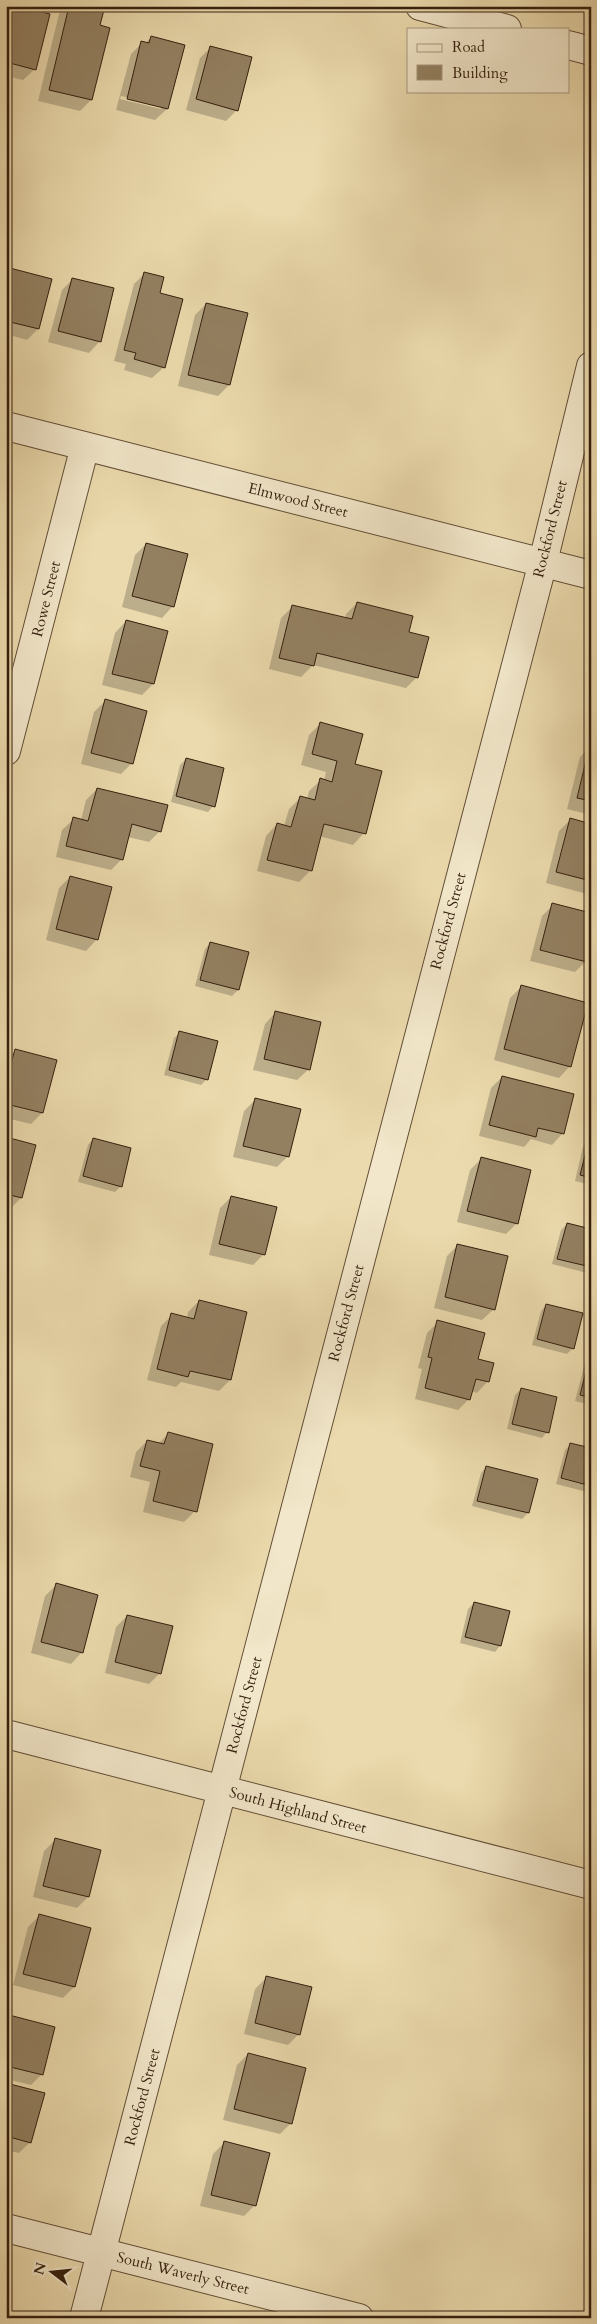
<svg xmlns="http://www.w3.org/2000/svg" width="597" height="2324" viewBox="0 0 597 2324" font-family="Cardo,serif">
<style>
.shadow{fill:#0003;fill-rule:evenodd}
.building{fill:#938061;stroke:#341f0e}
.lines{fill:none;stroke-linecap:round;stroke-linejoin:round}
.street-casing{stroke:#624e36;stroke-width:30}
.street{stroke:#f2e7ca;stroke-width:28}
.labels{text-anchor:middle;stroke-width:4.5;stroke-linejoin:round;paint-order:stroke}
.street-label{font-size:15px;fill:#341f0e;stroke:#f2e7ca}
</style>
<rect width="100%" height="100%" fill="#ebdaad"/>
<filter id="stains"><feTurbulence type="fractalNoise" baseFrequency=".004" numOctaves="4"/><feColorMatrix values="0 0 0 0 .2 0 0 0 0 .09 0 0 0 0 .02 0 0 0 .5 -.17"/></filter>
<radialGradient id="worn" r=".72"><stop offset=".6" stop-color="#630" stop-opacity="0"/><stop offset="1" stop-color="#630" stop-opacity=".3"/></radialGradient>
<path class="shadow" d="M6,6L35,69L23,80L6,76Z
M67,6H85L99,26L91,100L80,111L38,101L59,14Z
M151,37L183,46L167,109L155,120L116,110L131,54L142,43L145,44ZM121,96L161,106V109L120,99Z
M211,47L237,110L226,121L186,110L200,58Z
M6,268L38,329L27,340L6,334Z
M145,273L159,294L164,367L152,378L124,370L126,364L114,361L134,284Z
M73,279L100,341L89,353L48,342L62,290Z
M206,304L229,385L218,396L178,386L195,315Z
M146,544L173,606L162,618L122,607L135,555Z
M357,603L408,633L417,677L406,688L313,665L301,677L269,669L281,618L292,607L345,619L346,614Z
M126,621L153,684L142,695L102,685L115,633Z
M105,701L132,763L121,774L81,764L94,712Z
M320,724L354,764L364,833L353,845L319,836L310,871L299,882L257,871L266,836L277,824L284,826L289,809L300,798L307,800L309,791L321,780L324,781L326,772L301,765L309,735Z
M591,746V815L567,809L580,757Z
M186,759L213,806L208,812L171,802L180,765Z
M97,789L160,831L149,842L128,837L122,859L111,870L56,857L62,830L74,819L81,820L86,800Z
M570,820L591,825V895L546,883L559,831Z
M70,877L97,939L86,951L46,940L59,888Z
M553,905L586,961L575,972L530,961L542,916Z
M210,943L248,953L238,990L232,996L195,986L205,949Z
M521,987L570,1066L559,1078L494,1060L510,998Z
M276,1012L309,1069L297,1080L253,1070L265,1024Z
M180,1033L207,1079L201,1085L164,1075L174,1038Z
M16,1050L42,1113L31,1124L6,1118V1060Z
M502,1077L563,1133L552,1145L531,1139L524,1147L479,1136L491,1088Z
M255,1100L288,1156L277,1167L233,1157L244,1111Z
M6,1139L21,1198L10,1209L6,1208Z
M93,1139L121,1186L115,1192L78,1182L88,1145Z
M589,1141L591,1142V1185L575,1181L583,1147Z
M481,1159L517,1223L506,1234L457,1222L470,1170Z
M231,1197L264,1254L253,1265L209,1255L220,1208Z
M567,1224L591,1231V1270L587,1273L552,1264L561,1230Z
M458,1245L494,1309L482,1320L434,1308L447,1256Z
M199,1301L246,1313L230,1380L219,1391L181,1382L176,1387L147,1380L161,1326L172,1315L187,1319L188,1312Z
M546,1305L573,1348L567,1354L532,1345L541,1311Z
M438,1322L477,1360L488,1381L477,1393L471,1391L469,1399L458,1410L415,1399L422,1369L418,1368L427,1333Z
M590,1357L591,1405L575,1401L585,1363Z
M521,1389L547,1432L542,1438L507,1429L515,1395Z
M168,1434L195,1511L184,1522L143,1512L150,1482L130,1477L136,1452L147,1441L158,1444Z
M571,1444L591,1449V1493L556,1484L565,1450Z
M486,1467L536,1480L528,1513L522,1519L472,1506L481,1473Z
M56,1585L82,1652L71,1664L31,1653L45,1596Z
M474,1603L500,1646L495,1652L460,1643L468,1609Z
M127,1616L160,1673L149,1684L105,1673L116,1627Z
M55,1840L99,1850L88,1897L77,1908L33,1897L44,1851Z
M39,1916L74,1987L63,1998L13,1985L28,1927Z
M267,1977L299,2034L288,2045L244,2034L255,1989Z
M9,2017L42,2074L31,2085L6,2079V2020Z
M248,2054L291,2123L280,2134L223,2120L237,2065Z
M6,2084L30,2142L19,2153L6,2150Z
M224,2143L255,2205L244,2216L200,2206L213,2154Z"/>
<path class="building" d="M6,6H20L50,14L36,70L6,62Z
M69,6H90L104,10L100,25L110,28L92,100L49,90Z
M151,36L185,45L168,109L127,99L141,41L149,43Z
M210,46L252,57L238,111L196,99Z
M6,267L52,279L39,329L6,321Z
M144,272L164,277L160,293L183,299L165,368L134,359L136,353L124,350Z
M72,278L114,288L101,342L58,331Z
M206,303L248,313L230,385L188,375Z
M146,543L188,554L174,607L132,596Z
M357,602L413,616L409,632L429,637L418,678L317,653L314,666L279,658L292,605L352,619Z
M126,620L168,631L154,684L112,674Z
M105,699L147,711L133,764L91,753Z
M320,722L363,734L355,764L382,771L366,834L324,824L312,871L267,860L277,823L291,827L300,796L315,800L320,778L332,782L337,761L312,754Z
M590,744H591V801L577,798Z
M186,758L224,768L215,807L176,796Z
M97,788L168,805L161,832L132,824L123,860L66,846L73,817L88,821Z
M570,818L591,824V881L556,872Z
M70,876L112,887L98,940L56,929Z
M552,903L591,913V949L587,962L540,950Z
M210,942L249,952L239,990L200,980Z
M521,985L588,1003L571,1067L504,1049Z
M275,1011L321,1022L310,1070L264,1059Z
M179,1031L218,1041L208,1080L169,1070Z
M15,1049L57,1060L43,1113L6,1104V1083Z
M502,1076L574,1094L564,1134L538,1128L536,1137L489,1125Z
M255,1098L301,1109L289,1157L243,1146Z
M6,1137L36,1145L22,1198L6,1194Z
M93,1138L131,1148L122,1187L83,1176Z
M589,1140H591V1178L580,1175Z
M481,1157L531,1170L518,1224L467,1211Z
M231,1196L277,1207L265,1255L219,1244Z
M567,1223L591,1229V1267L557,1259Z
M457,1244L508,1256L495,1310L445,1297Z
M199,1300L247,1312L231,1380L190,1371L188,1377L157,1369L171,1313L194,1319Z
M546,1304L583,1313L574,1349L537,1339Z
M437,1320L485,1333L478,1359L494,1363L489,1382L476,1379L470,1400L425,1388L432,1358L428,1357Z
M590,1355L591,1356V1398L580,1395Z
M521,1388L557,1397L549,1433L512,1424Z
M168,1432L213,1444L197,1512L153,1501L160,1471L140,1466L147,1440L164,1444Z
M570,1443L591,1448V1486L561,1478Z
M486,1466L538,1479L529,1513L477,1501Z
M56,1583L98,1595L83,1653L41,1642Z
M474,1602L510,1611L501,1646L465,1637Z
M127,1615L173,1626L161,1674L115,1662Z
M55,1838L101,1850L89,1897L43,1886Z
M39,1914L91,1928L75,1987L23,1974Z
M266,1976L312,1987L300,2035L255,2023Z
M9,2015L55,2027L43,2075L6,2066V2026Z
M248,2053L306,2068L292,2124L234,2109Z
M6,2083L45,2093L31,2143L6,2136Z
M224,2141L270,2153L256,2206L211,2195Z"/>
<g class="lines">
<defs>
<path id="street" d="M420,6L507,29
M568,45L591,51
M6,426L591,575
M6,751L85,446
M6,1734L591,1885
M6,2228L359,2318
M84,2318L543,562L591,366"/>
</defs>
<use href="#street" class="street-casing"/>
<use href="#street" class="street"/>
</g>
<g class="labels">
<g class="street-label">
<text transform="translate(298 500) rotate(14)" y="5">Elmwood Street</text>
<text transform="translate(550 529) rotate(-76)" y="5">Rockford Street</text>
<text transform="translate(46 599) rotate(-76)" y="5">Rowe Street</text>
<text transform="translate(448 921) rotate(-75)" y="5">Rockford Street</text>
<text transform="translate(346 1313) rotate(-75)" y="5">Rockford Street</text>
<text transform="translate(244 1705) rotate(-75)" y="5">Rockford Street</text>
<text transform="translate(298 1810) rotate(15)" y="5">South Highland Street</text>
<text transform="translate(142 2097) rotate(-75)" y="5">Rockford Street</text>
<text transform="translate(183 2273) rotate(14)" y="5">South Waverly Street</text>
</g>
</g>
<rect width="597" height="2324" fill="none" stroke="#ebdaad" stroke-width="25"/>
<rect x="8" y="8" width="582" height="2309" fill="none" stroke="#341f0e" stroke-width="2.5"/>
<rect x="12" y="12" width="572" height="2299" fill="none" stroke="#341f0e"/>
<rect x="407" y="28" width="162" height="65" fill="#f2e7ca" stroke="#a6977f"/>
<rect x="417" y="44" width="25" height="8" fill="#f2e7ca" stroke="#a6977f"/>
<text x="452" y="52" font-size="15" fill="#341f0e">Road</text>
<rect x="417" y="65" width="25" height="15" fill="#938061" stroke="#a6977f"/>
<text x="452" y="78" font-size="15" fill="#341f0e">Building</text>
<g transform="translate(52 2272) rotate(286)" stroke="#f2e7ca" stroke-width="4" paint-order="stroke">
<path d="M0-4L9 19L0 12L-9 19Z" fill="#341f0e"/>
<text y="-8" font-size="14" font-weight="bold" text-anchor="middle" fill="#341f0e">N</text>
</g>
<rect width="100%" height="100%" filter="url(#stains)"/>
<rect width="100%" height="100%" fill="url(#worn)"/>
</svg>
